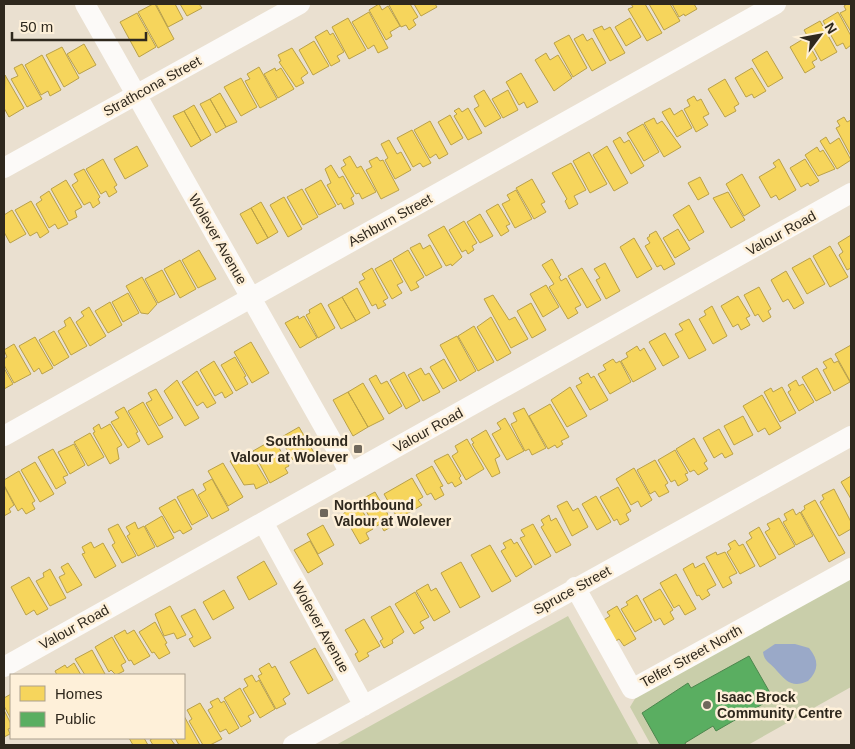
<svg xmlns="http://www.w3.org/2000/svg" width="855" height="749" viewBox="0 0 855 749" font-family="Arial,sans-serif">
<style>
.green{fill:#c9ceaa}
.water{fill:#9aa9c8}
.homes{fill:#f6d55c;stroke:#baa149}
.public{fill:#5aae61;stroke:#4d864d}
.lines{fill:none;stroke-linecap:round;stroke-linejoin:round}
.street{stroke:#fcfaf8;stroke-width:20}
.poi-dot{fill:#70685c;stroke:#fef0d9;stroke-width:2}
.labels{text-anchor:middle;stroke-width:5;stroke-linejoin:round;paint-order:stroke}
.street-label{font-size:14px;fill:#2f281d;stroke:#fef0d9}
.poi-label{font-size:14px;font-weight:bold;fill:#2f281d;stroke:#fef0d9;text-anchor:start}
</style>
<rect width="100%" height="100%" fill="#eae0d0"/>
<path class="green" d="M851,578V687L748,745H651L630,707L636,697Z
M568,616L639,745H336Z"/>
<path class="water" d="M775,644H795L809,648C819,660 819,670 808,681C793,688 787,682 777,671C771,663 764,662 763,652Z"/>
<path class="homes" d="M153,4H155L174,39L158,48L138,12Z
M156,4H175L183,19L168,27Z
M180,4H199L202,8L187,16Z
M379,4L382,10L388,6L400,26L390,32L392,36L386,40L369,10Z
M392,4H410L418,17L413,20L416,25L409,30L406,25L401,27L389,5Z
M414,4H435L437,7L421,16Z
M631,4H645L662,33L647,41L628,9L633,7Z
M649,4H670L680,21L664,30Z
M672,4H694L697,9L685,16L684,14L679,17Z
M847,4H851V32L840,13L846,10L844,6Z
M369,12L388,48L378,53L374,45L368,49L352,22Z
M838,12L851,36V45L846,49L843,43L837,46L823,21Z
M137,13L156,47L139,57L120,22Z
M348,18L366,50L349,59L332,27Z
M630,18L641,37L626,46L615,27Z
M820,21L837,52L821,61L804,30Z
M602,26L604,30L610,27L625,53L610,61L593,30Z
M327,30L330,35L333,33L344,52L337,56L340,61L331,66L315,37Z
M583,34L587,41L592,38L606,63L592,71L574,39Z
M569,35L587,68L573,77L554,43Z
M805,38L817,59L812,62L815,67L805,73L790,47Z
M314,41L329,66L313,75L299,50Z
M84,44L96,65L79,74L67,54Z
M62,47L79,78L64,87L46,55Z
M292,48L308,73L301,78L304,83L296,87L279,62L281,61L278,55Z
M767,51L783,78L768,87L752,60Z
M546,53L550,60L558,55L572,78L554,91L535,60Z
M42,55L61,90L50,96L48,91L41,95L25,65Z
M22,64L42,99L27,107L11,79L18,76L14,68Z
M259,67L277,99L260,108L245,81L250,79L247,74Z
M275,68L276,71L281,68L294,89L278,98L264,74Z
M752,68L766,91L754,98L752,94L746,97L735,78Z
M521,73L538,102L527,108L524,102L519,105L506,82Z
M5,75L24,108L9,117L4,108Z
M241,78L257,107L241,116L224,87Z
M725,79L739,104L734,107L736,111L725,117L708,89Z
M484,90L501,118L485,127L474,109L479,106L474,96Z
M508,90L518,110L503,118L492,99Z
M220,93L237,122L226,127L210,99Z
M694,96L697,101L701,99L709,114L703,117L708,125L696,132L684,109L690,106L687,100Z
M210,99L226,127L216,133L200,104Z
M194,105L211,135L201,141L184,111Z
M459,108L462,112L468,108L482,133L468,140L454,116L457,114L454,111Z
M670,108L674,115L682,110L692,128L677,137L662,112Z
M184,111L201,141L191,147L173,116Z
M450,115L463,138L451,145L438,122Z
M844,117L847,122L851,120V156L836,128L840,126L837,121Z
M654,118L657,124L662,121L681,147L664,157L644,123Z
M430,121L448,154L439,159L436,154L430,158L414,130Z
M643,124L659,152L644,161L627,133Z
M412,130L431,163L423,167L420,163L413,167L397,138Z
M620,137L624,143L629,140L644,166L631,174L613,141Z
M826,137L830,144L839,138L851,160L837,169L820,141Z
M389,140L397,154L401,152L411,170L395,179L385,160L388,158L381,144Z
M137,146L148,166L125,179L114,159Z
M607,146L628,183L614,191L593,155Z
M817,147L820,152L823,150L835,169L818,176L805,155Z
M589,152L607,184L590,193L573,161Z
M350,156L357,168L361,166L376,192L362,199L359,193L356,194L341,168L346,165L343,160Z
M377,157L380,161L383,160L399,190L381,199L366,170L372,167L369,161Z
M103,159L117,185L114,187L117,192L109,197L106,191L101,194L86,169Z
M779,159L796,190L779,200L776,195L771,198L759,177L776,167L773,163Z
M805,159L819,181L810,186L808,183L801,187L790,168Z
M571,163L586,190L574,196L578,204L569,209L565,201L567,199L552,173Z
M331,165L339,178L343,176L354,196L351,198L354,204L344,209L341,203L338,205L327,185L331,183L325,169Z
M84,169L100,197L98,199L100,203L93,208L90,202L84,205L72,185L78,181L74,174Z
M742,174L760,206L744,216L726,184Z
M700,177L709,194L698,200L688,183Z
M532,179L545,202L541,204L546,212L534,219L516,188Z
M66,180L82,207L75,211L77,217L69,221L51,189Z
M321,180L336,206L319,215L305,189Z
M302,189L318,217L303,225L287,197Z
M516,190L532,219L515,228L502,204L510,200L507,195Z
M49,191L68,224L58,229L55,224L49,228L36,204L42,200L40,197Z
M728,192L745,220L731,228L713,198Z
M284,197L302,229L288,237L270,205Z
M31,201L49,232L40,238L37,232L30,236L15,210Z
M261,202L278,232L268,238L251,208Z
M498,204L510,224L506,226L509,231L501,236L486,211Z
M689,205L704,232L689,241L673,215Z
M251,208L268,238L257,244L240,214Z
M12,210L26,234L10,243L4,232V215Z
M480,214L493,236L480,243L467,222Z
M464,221L477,243L472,246L474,250L468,254L466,250L462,252L449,230Z
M444,226L462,257L452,266L451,264L446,266L428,235Z
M678,229L690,249L675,258L663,238Z
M656,231L675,264L664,270L661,265L657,267L645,246L650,243L647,238L650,236L649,235Z
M851,235V268L847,270L839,255L843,252L838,243Z
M634,238L652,269L637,278L620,247Z
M420,243L423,249L430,245L442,267L426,276L410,248Z
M830,246L848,277L830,287L813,256Z
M199,250L216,279L198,288L182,260Z
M408,250L424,277L416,282L419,287L411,291L393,259Z
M810,258L825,284L807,294L792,268Z
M552,259L561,275L559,277L561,281L566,278L581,305L575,308L578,313L568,319L549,287L554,284L542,265Z
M180,260L196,289L180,298L164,269Z
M391,260L403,282L397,285L402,293L392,299L375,269Z
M605,263L620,291L606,299L596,280L600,278L594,269Z
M372,268L388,298L383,301L386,305L378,309L376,304L372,306L359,282L365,279L362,274Z
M582,268L601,300L587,308L568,276Z
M162,270L175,294L158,303L145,279Z
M786,271L804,303L794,309L788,299L783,302L771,280Z
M142,277L157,304L148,314L141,313L126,286Z
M546,285L559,307L543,317L530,294Z
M759,287L771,309L768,311L771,317L763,322L758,314L755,316L744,295Z
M357,288L370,313L356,321L342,297Z
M128,293L139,313L123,322L112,302Z
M493,295L509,320L515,317L528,339L511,348L484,299Z
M738,296L750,316L746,318L750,325L741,330L738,324L733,327L721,306Z
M342,297L356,321L341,329L328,305Z
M110,302L122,325L108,333L95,311Z
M321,303L335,328L318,338L306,315L310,313L309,310Z
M531,303L546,330L532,338L517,311Z
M712,306L727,336L713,344L699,319L706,315L704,311Z
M89,307L106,336L90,346L76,322L84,316L81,312Z
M298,316L299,319L304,316L317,338L300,348L285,323Z
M70,317L87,346L71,355L58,331L66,326L64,321Z
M491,317L511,353L497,361L477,327Z
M689,319L706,350L689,359L675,334L683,330L679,324Z
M474,326L494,362L478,371L458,336Z
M54,331L69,357L54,366L39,340Z
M665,333L679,357L663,366L649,342Z
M457,336L476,371L460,381L440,345Z
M35,337L53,368L42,374L39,368L34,372L19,346Z
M251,342L269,373L252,383L234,352Z
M14,344L31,374L14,383L4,365V359L7,357L4,350Z
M851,345V381H850L835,354Z
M637,346L640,351L644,348L656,369L633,382L621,361L628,357L626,353Z
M235,357L246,376L244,377L248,384L236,391L221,365Z
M831,358L834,363L838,361L850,382L834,391L823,370L827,368L823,362Z
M444,359L457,381L443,389L430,367Z
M613,359L616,363L620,361L631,382L610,394L598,374L606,370L603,365Z
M214,361L233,393L225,398L222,392L215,396L200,370Z
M4,368L13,384L4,389Z
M421,368L425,375L429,373L440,392L423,401L408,375Z
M817,368L831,393L816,401L802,377Z
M197,371L216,403L207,408L203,402L197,406L182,382Z
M404,372L420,401L406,409L390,380Z
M588,373L591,378L594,376L608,400L590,410L576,386L582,383L579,378Z
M376,375L381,384L387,381L402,406L389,414L369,379Z
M177,380L199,418L185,426L164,391Z
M796,380L799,386L803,384L814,402L799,411L788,392L791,390L788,385Z
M363,383L384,419L368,427L348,392Z
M570,387L587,416L567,427L551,400Z
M782,387L796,413L780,422L764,392L771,388L773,392Z
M156,389L173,418L159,426L146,403L152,400L148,393Z
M348,392L368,427L353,436L333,400Z
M762,395L781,428L769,435L765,428L758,432L743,406Z
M143,402L163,437L148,445L128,411Z
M550,404L569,437L561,441L563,444L557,448L555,445L548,449L529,416Z
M124,407L138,432L136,433L140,441L128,448L111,422L119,418L115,412Z
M524,408L546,448L532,455L529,449L525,451L511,424L517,421L513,413Z
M743,416L753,435L734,445L724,426Z
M505,418L524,451L507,460L492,434L501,429L497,423Z
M99,424L101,429L110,424L122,445L117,448L119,459L110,464L93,433L95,432L93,428Z
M299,427L316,456L305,462L301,456L293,460L280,438Z
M719,429L733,454L725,458L722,453L714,458L703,438Z
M486,430L500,456L495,459L500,473L492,477L472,444L474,443L471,439Z
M90,433L104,457L88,466L74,442Z
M694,438L707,461L704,463L708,469L698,475L694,470L690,472L676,449Z
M274,439L289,466L285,468L288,473L270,483L253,451Z
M467,439L484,469L466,480L452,456L458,452L455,446Z
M74,444L85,465L70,474L58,452Z
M53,449L68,475L63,477L66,483L56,489L38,457Z
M675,450L688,473L685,474L688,480L678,486L675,480L671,482L658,460Z
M249,451L268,483L256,489L254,484L244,485L230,461Z
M448,454L461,476L459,478L462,483L455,487L452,482L448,484L434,461Z
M655,460L668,483L665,485L669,492L659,497L655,491L650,494L637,470Z
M35,462L54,494L40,502L21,470Z
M223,463L243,497L228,506L208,471Z
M432,466L443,486L440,487L444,495L435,500L431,493L427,495L416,475Z
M634,468L652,500L641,507L638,501L631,505L616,479Z
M19,471L35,501L32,503L35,509L26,514L22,508L18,511L4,485V480Z
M851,476V499L841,482Z
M412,478L423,497L418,500L422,505L398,519L384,494Z
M212,479L229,510L212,519L198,495L206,490L203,484Z
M4,486L14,505L9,509L11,512L4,516Z
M618,487L631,511L626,514L629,520L620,525L617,519L614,521L600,497Z
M193,489L208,516L192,525L177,497Z
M834,489L851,522V529L839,536L820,502L824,499L822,495Z
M375,492L394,525L384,531L380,524L375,527L360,500Z
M596,496L611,522L597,530L582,504Z
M175,499L192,529L183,534L180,530L174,533L159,508Z
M815,500L845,553L829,562L801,512L805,509L804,506Z
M567,501L573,511L578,508L588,527L572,536L557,506Z
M357,502L373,529L366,533L369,539L360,544L343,514Z
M793,509L796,515L800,512L813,536L796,545L783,522L787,520L784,514Z
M549,515L551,521L556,518L571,545L556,553L541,527L544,525L541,520Z
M162,516L174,538L157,547L145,526Z
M779,518L795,546L779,555L765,532L770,529L767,524Z
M135,522L138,529L144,526L155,547L138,556L127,536L130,534L126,527Z
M118,524L136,556L122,563L112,545L115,543L108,529Z
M533,524L551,556L535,565L520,538L525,536L521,530Z
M323,525L334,545L318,554L307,534Z
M759,527L776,558L760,567L746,542L752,538L749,533Z
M511,539L514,544L517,542L532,567L516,577L501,551L506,548L503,543Z
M735,540L739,546L743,544L755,566L740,574L727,552L731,549L728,544Z
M310,541L323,564L308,573L294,550Z
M91,542L94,548L103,543L116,566L95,578L82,554L85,553L82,547Z
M490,545L511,581L492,592L471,555Z
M716,552L717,555L725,552L737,573L729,577L732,583L723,588L706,557Z
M264,561L277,584L249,600L237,577Z
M461,562L480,597L460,608L441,573Z
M68,563L82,585L67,593L59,577L65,574L61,567Z
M693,563L695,568L704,563L716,585L707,590L710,595L702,600L699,595L697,596L683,569Z
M50,569L66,598L50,606L36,581L44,577L43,573Z
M676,574L696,609L685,615L679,605L674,608L660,583Z
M29,577L48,609L37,615L34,610L26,615L11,587Z
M428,584L431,591L436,588L450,612L434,621L416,591Z
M660,589L673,610L670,612L674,619L664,625L660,618L655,621L643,599Z
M224,590L234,608L213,620L203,602Z
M415,592L429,617L420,622L424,628L414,634L395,604Z
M637,595L652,622L635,632L621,609L628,605L626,602Z
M170,606L186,635L177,639L174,633L164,636L155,614Z
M390,606L404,632L392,640L393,643L384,648L380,641L383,639L371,617Z
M617,606L636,639L624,646L619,639L614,642L602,621L610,616L607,612Z
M195,609L211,638L194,647L189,639L193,637L181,616Z
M364,619L380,646L367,653L369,656L359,662L355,654L358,652L345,630Z
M155,622L167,643L165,644L170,653L159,659L154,652L152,653L139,632Z
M125,630L127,634L134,630L150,656L134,665L131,660L129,661L114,636Z
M112,637L126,662L121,665L124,671L116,675L111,670L109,672L95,647Z
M315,648L333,680L308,694L290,662Z
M92,650L105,674L103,675H85L75,659Z
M74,663L81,675H57L55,671L65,665L67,668Z
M269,663L272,668L275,666L290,694L283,699L286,704L276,709L258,676L262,674L259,669Z
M252,675L256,682L259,680L275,709L260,718L243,689L248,686L244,679Z
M240,688L254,713L248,716L251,721L241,727L224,698Z
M11,694V719L4,706V698Z
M218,698L221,703L224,701L239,728L229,734L226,729L220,732L208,710L213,707L210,702Z
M200,703L222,739L210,745H203L189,721L192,719L187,710Z
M4,710L11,724V728L8,729L10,734L4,737Z
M184,716L200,745H179L175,738H184Z
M129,738H144L148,745H133Z
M153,738H170L175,745H153L150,740Z"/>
<path class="public" d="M749,656L773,698L716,731L713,726L685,743L686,745H660L642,713L688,683L691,688Z"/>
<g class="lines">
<path class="street" d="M85,4L350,473
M4,168L300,4
M4,436L776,4
M263,522L364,706
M575,587L632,689L851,568
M4,667L851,193
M293,745L851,436"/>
</g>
<g class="poi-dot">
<rect x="353" y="444" width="10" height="10" rx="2.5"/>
<rect x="319" y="508" width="10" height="10" rx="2.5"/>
<circle cx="707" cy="705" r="5"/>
</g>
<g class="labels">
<g class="street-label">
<text transform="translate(152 86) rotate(-29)" y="5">Strathcona Street</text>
<text transform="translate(390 220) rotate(-29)" y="5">Ashburn Street</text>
<text transform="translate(781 233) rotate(-29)" y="5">Valour Road</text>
<text transform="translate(218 239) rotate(60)" y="5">Wolever Avenue</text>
<text transform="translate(428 430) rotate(-29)" y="5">Valour Road</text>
<text transform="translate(572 590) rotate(-29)" y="5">Spruce Street</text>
<text transform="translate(74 627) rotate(-29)" y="5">Valour Road</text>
<text transform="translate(321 627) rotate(61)" y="5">Wolever Avenue</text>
<text transform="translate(691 656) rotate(-29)" y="5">Telfer Street North</text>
</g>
<g class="poi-label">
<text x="348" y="446" text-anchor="end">Southbound<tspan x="348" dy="16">Valour at Wolever</tspan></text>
<text x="334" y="510">Northbound<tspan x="334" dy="16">Valour at Wolever</tspan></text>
<text x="717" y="702">Isaac Brock<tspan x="717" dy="16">Community Centre</tspan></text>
</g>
</g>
<rect width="855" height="749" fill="none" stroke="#2f281d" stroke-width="10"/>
<rect x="10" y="674" width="175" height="65" fill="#fef0d9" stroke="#aba08e"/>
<rect x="20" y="686" width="25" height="15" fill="#f6d55c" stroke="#aba08e"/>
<text x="55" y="699" font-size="15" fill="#2f281d">Homes</text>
<rect x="20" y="712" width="25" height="15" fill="#5aae61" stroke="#aba08e"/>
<text x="55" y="724" font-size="15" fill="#2f281d">Public</text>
<g transform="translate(820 35) rotate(58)" stroke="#fef0d9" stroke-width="4" paint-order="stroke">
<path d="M0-4L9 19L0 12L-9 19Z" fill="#2f281d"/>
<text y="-8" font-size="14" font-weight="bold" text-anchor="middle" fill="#2f281d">N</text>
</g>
<path d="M12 32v8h134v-8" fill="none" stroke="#2f281d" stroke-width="2.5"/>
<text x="20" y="32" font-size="15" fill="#2f281d" stroke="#fef0d9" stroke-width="4" paint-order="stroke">50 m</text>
</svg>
